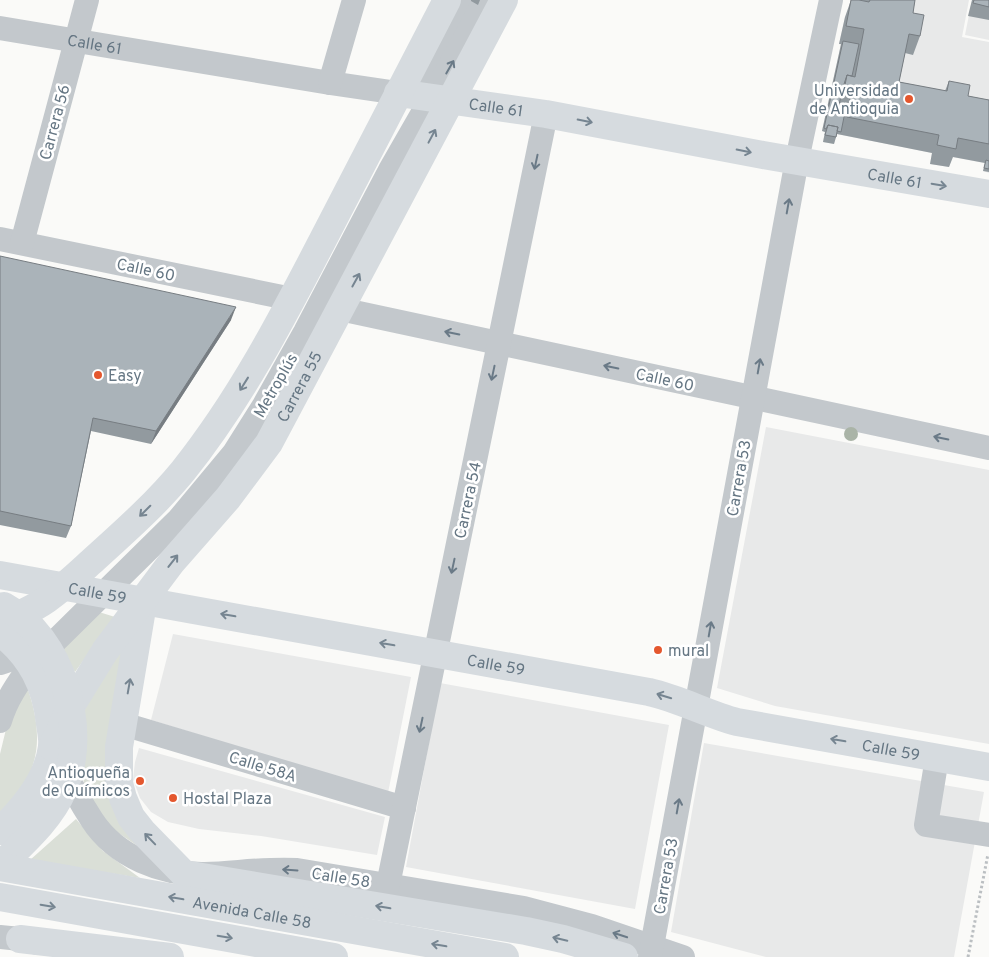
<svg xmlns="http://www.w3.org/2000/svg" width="989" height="957" viewBox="0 0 989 957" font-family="Overpass,sans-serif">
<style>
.built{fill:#e8e9e9}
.green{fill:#dadfd7}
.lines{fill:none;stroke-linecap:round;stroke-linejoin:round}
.path{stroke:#bbbfc2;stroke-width:3;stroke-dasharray:2.5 2.5;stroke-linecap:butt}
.minor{stroke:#c3c8cc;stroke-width:24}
.major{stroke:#d6dbdf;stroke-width:28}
.tree{fill:#aab4a7}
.wall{fill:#929a9f}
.shaded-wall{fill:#777d82}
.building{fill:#aab3b9;stroke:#777d82}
.oneway{stroke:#6a7a87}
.oneway2{stroke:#768591}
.poi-dot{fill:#e4572e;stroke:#fff;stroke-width:2}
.labels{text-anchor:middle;stroke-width:5;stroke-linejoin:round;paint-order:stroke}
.street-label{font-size:16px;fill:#657683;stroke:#fff}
.poi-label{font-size:16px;fill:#657683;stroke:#fff;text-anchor:start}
</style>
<rect width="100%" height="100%" fill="#fafaf8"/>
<path class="built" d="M851,0H969L962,37L989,42V173L983,171L984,163L952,157L949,167L930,164L932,153L836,134L834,144L823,142L825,132L822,131L841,45L839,44L845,17H847Z
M972,0H989V40L965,35Z
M766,427L989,470V744L775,706L717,688Z
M173,634L411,677L388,793L151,720Z
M440,683L669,725L635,909L406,867Z
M704,743L984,792L954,957H766L671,932Z
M139,748L385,817L377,855L261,836L199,829L168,822L151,812L140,798L133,779L135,762Z"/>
<path class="green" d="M99,612L115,617L75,672L62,650Z
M132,635L108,757L148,853L114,830L96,810L84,783L80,757L81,706Z
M27,687C38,717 43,752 26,780C18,792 8,803 0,814V754L8,721Z
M76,819L103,851L140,878L30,860Z"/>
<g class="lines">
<path class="path" d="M968,957L988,854"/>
<g class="minor">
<path id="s1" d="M0,28L330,83L398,93"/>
<path d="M330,83L354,0"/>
<path d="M423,83L466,0"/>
<path d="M0,239L292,299"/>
<path d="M22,243L87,0"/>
<path d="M340,309L989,448"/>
<path d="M0,663L9,660L36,644"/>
<path d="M0,721C6,700 18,683 31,665L179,519L234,453L263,407L305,332L390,170L456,55L485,0"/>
<path d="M123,724L404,808"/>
<path d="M937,758L926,825L989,835"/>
<path d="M61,764C70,783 81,803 92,820C116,857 163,875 205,874C236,873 266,868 297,870L524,908L592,926L683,957"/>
<path d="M388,885L546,114"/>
<path d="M0,937L20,939L38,943"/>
<path d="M650,957L797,160L831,0"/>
</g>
<g class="major">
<path id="s2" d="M398,93L546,114L763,155L989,194"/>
<path id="s3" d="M0,575L649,692C680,699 707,714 737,722L989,767"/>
<path d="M143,603L119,747V783L123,798L131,817L142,831L184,874L526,931L563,939L624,957"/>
<path d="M0,619C35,615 66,585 91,562C123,533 156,504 183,471C243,396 286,311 330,226C369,151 408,75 447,0"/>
<path d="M0,632C31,656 46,685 50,724C51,731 53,740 52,747C48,779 22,810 0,831"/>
<path id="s4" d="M52,747L71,706L105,651L171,563L228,498L269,443L504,0"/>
<path d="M0,866C23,843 50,820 63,790C90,730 62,637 4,606"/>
<path id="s5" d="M0,867L505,957"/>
<path d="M0,897L334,957"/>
<path d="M20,939L170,957"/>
</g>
</g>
<circle class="tree" cx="851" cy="434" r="7"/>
<path class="wall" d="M471,0H480L478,5L471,1Z
M851,0H915L913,13L920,36L913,55L905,53L899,82L945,91L949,81L968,96L989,100V172L983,171L985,163L953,157L949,167L930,164L932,153L837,134L834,144L823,142L825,132L822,131L841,44H839L845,17Z
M972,0H989V20L968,16Z
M0,256L231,320L151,444L91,431L71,526L66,538L0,525Z"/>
<path class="shaded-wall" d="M236,307L231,320L151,444L156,431Z"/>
<path class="building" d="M851,0H859L869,2L870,0H915L913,13L924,15L920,36L909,34L899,82L947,91L949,81L970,85L968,96L989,100V144L958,138L956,149L937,145L939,135L847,117L851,92L844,90L847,75L855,77L864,29L846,26Z
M974,0H989V7L973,3Z
M843,41L859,44L852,76L847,75L842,90L839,105L846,107L841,132L837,131L838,127L828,125L826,129L824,128Z
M828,125L838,127L836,137L825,135Z
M986,160L989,161V169L984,168Z
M0,256L236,307L156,431L93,418L71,526L0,511Z"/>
<defs><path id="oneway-shaft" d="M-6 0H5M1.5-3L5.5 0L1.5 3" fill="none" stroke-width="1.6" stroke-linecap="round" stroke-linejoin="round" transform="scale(1.25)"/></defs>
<g class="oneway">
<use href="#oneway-shaft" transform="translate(450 67) rotate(-60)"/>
<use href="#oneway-shaft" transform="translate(536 162) rotate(102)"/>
<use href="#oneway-shaft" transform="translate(788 206) rotate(-80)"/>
<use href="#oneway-shaft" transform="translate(452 333) rotate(-168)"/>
<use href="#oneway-shaft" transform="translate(759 366) rotate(-80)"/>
<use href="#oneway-shaft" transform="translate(611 367) rotate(-168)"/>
<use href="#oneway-shaft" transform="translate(493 373) rotate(102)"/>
<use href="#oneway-shaft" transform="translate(941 438) rotate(-168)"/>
<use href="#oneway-shaft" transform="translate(453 566) rotate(102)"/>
<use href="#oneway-shaft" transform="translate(710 629) rotate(-80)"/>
<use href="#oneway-shaft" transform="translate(421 725) rotate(102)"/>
<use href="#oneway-shaft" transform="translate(678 806) rotate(-80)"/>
<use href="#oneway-shaft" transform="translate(290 870) rotate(-176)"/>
<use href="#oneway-shaft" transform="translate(620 935) rotate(-162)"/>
</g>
<g class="oneway2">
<use href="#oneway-shaft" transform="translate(585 121) rotate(11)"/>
<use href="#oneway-shaft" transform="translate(432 136) rotate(-62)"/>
<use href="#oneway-shaft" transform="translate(744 151) rotate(11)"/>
<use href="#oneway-shaft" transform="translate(939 185) rotate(10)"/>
<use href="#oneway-shaft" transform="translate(356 280) rotate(-61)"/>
<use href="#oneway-shaft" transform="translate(244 384) rotate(122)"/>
<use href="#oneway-shaft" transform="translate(145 511) rotate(135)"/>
<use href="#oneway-shaft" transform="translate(173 561) rotate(-52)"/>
<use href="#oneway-shaft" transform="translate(228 615) rotate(-170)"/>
<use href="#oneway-shaft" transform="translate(387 644) rotate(-170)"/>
<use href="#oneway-shaft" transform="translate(129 686) rotate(-80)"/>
<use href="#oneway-shaft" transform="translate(664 696) rotate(-163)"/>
<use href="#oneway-shaft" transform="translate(838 740) rotate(-170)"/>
<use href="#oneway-shaft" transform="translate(150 839) rotate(-134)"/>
<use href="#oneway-shaft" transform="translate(176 898) rotate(-170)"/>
<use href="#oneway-shaft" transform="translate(48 906) rotate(10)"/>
<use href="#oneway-shaft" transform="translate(383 907) rotate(-170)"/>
<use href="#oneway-shaft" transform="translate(225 937) rotate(10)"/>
<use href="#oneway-shaft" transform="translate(560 939) rotate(-167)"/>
<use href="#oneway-shaft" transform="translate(439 945) rotate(-170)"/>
</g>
<g class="poi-dot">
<circle cx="909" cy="99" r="5"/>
<circle cx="98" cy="375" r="5"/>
<circle cx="658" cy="650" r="5"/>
<circle cx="140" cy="781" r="5"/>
<circle cx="173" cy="798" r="5"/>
</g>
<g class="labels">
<g class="street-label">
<text dy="6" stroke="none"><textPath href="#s1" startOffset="96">Calle 61</textPath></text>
<text dy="6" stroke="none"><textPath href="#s2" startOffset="99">Calle 61</textPath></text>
<text transform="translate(54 122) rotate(-75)" y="6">Carrera 56</text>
<text dy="6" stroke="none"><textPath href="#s2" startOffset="504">Calle 61</textPath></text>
<text transform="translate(146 269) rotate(12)" y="6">Calle 60</text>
<text transform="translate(665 379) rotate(12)" y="6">Calle 60</text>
<text transform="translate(275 385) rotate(-60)" y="6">Metroplús</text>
<text dy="6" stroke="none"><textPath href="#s4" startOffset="439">Carrera 55</textPath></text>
<text transform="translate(738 478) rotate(-80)" y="6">Carrera 53</text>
<text transform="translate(467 500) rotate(-78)" y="6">Carrera 54</text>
<text dy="6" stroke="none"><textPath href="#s3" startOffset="99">Calle 59</textPath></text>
<text dy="6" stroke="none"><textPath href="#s3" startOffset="504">Calle 59</textPath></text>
<text dy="6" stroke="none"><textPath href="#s3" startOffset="909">Calle 59</textPath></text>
<text transform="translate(263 766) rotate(17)" y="6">Calle 58A</text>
<text transform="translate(665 876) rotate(-80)" y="6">Carrera 53</text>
<text transform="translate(341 877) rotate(9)" y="6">Calle 58</text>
<text dy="6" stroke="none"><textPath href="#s5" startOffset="256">Avenida Calle 58</textPath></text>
</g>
<g class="poi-label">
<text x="899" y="96" text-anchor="end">Universidad<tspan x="899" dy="18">de Antioquia</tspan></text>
<text x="108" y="381">Easy</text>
<text x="668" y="656">mural</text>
<text x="130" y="778" text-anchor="end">Antioqueña<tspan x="130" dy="18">de Químicos</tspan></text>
<text x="183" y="804">Hostal Plaza</text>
</g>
</g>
</svg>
